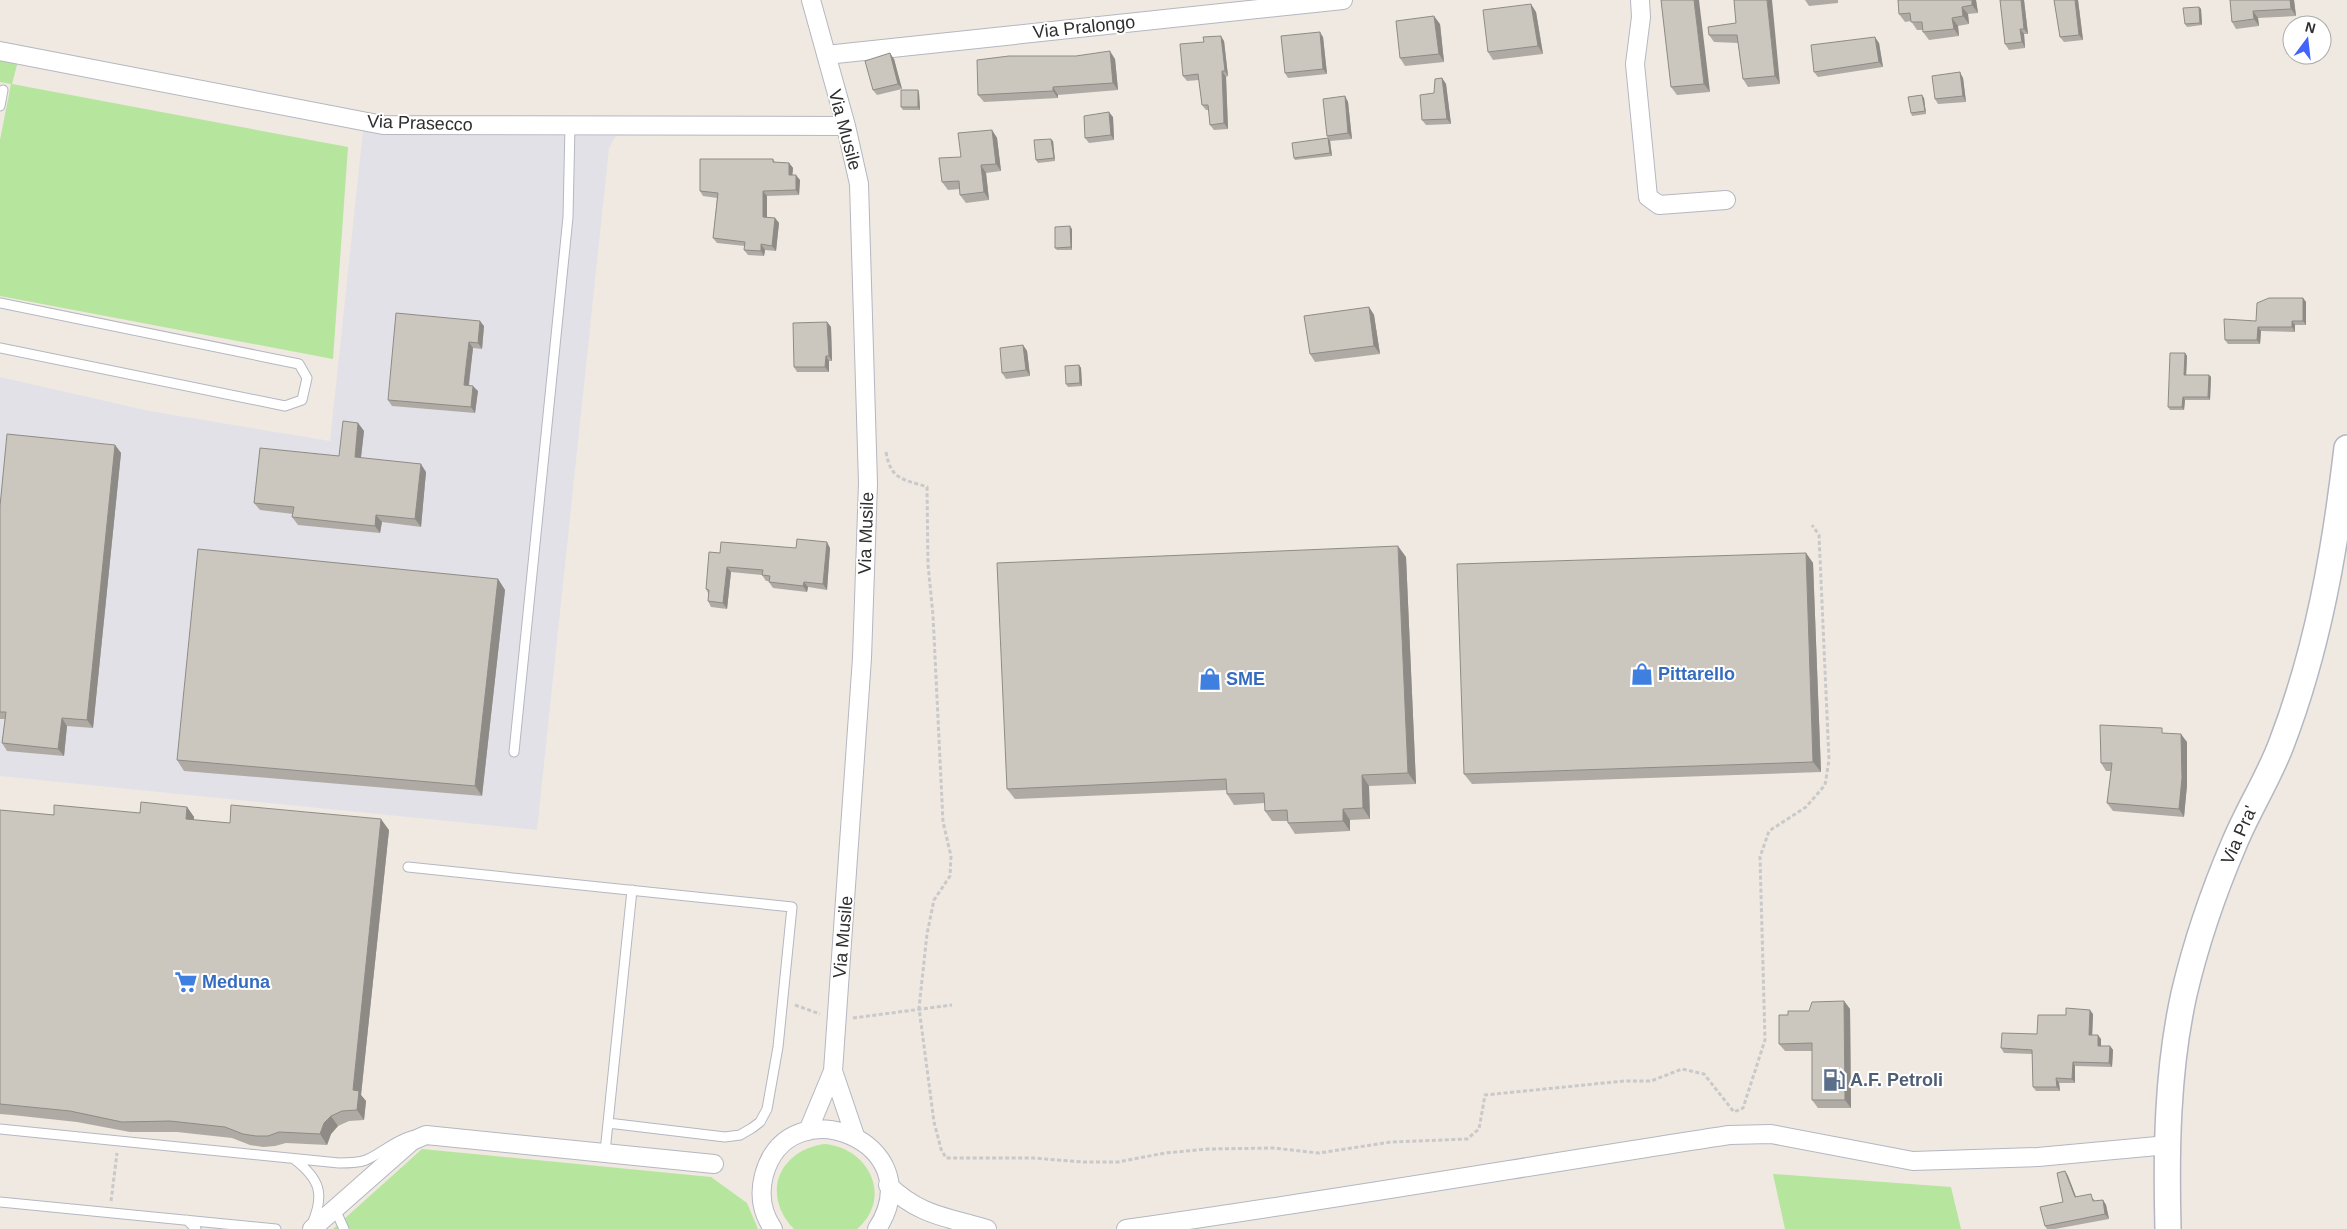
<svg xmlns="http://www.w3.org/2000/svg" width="2347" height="1229" viewBox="0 0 2347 1229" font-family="Helvetica,sans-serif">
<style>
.industrial{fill:#e3e1e8}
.green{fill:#b6e59e}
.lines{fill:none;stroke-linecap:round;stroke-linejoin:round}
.lane-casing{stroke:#b4b7c1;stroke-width:11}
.street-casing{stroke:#b4b7c1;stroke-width:20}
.secondary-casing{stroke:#b4b7c1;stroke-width:28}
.path{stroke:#c9c9c9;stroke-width:3;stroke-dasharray:4 2.5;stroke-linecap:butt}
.lane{stroke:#fff;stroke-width:9}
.street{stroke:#fff;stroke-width:18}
.secondary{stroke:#fff;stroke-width:25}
.wall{fill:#afaba4}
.shaded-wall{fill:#8e8b86}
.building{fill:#cbc7bf;stroke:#8e8b86}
.labels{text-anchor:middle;stroke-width:4;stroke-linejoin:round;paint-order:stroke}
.street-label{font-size:18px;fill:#2e2e2e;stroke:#fff}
.shop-label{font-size:18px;font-weight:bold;fill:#366cbe;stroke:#fff;text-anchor:start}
.service-label{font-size:18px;font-weight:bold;fill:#4e5e75;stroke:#fff;text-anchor:start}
</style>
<rect width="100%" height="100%" fill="#efe9e1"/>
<path class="industrial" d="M363,131L404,135L616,136L609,148L537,830L0,776V377L149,411L330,441Z"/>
<path class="green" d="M0,56L18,61L12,84L348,147L333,359L0,296V140L11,84L0,82Z
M824,1144C868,1147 894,1197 857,1229H794C761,1195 778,1151 824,1144Z
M422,1149L711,1177L747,1203L758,1229H333Z
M1773,1174L1951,1187L1961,1229H1785Z"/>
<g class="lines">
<defs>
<path id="lane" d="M0,106L3,90
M0,303L299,364L307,378L302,400L285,406L0,348
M514,752L568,217L570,125
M408,867L792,907L778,1047L767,1109L760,1122L752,1128L740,1135L725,1137L608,1123
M0,1129L339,1163C348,1163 358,1163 366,1160C382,1153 394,1141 411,1136
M605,1152L632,890
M294,1159C320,1179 325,1194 312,1224
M0,1202L276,1229
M335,1209L344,1229
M187,1220L196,1229"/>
<path id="street" d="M811,0L846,126L859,184L868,483L862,658L833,1071L855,1136
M1640,0L1641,17L1635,64L1648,197L1659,205L1726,200
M0,51L383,125L846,126
M826,55L1343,0
M808,1131L833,1071
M888,1185C920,1216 947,1217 987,1229
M312,1229L412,1141L426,1135L714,1164
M773,1229C762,1213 759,1194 764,1175C789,1084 933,1143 877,1229
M1126,1229C1327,1201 1528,1166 1729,1135L1771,1134L1913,1161L2038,1157L2168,1145"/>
<path id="secondary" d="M2168,1229C2166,1151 2167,1071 2184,994C2196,943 2213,893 2234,844C2248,810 2268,779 2281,745C2318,649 2335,550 2347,448"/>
</defs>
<use href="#lane" class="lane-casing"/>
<use href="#street" class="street-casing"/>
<use href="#secondary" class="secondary-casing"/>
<path class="path" d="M886,452C891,481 904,479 927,487L928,565L933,615L943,822L951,856L950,876L934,900L927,934L919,1008L934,1122L941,1149L946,1158H1033L1084,1162H1118L1165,1153L1208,1149L1273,1148L1319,1153L1391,1142L1467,1139L1479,1129L1485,1095L1624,1081H1651L1682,1069L1704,1074L1734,1112L1743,1108L1765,1040L1760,857L1769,831L1806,807L1825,785L1829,760L1819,535L1812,525
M795,1005L820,1014
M853,1018L952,1005
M111,1201L117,1153"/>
<use href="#lane" class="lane"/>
<use href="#street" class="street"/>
<use href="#secondary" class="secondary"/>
</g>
<path class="wall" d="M1661,0L1710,92L1677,95L1671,87Z
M1734,0L1780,84L1748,87L1743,79L1738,43L1714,42L1709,35L1736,23Z
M1805,0H1838V3L1809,6Z
M1898,0H1976L1978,13L1968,14L1969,24L1958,26L1959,36L1929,40L1923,32V30H1917L1911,21L1905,22L1899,14Z
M2000,0H2024L2028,34H2024L2025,48L2009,50L2005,44Z
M2054,0H2078L2083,40L2064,42L2060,37Z
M2230,0H2294L2296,16L2258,18L2259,26L2236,29L2232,22Z
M2199,7L2201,9L2202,25L2187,27L2185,24Z
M1536,12L1543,54L1493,60L1488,52Z
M1440,24L1444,62L1405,66L1400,58Z
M1323,37L1327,74L1288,78L1285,73Z
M1224,41L1228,76L1226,77L1228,129L1214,130L1210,125L1209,110H1206L1202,105L1199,80L1187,81L1183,76L1204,42Z
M1879,43L1883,67L1818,77L1814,72Z
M894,59L902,89L877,95L873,90Z
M1115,59L1118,90L1058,95V98L984,102L978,95Z
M1442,78L1446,84L1451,124L1426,125L1422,120L1434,93Z
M1963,78L1966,102L1938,104L1935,99Z
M918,90L919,93L920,110H903L901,107Z
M1345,96L1348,102L1352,139L1330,141L1332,156L1295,160L1294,158L1328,138L1327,136Z
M1924,98L1926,114L1912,116L1911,113Z
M1113,117L1114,140L1089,143L1085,138Z
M992,130L997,138L1001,171L986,173L989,200L966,203L960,195V189L948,190L942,182L961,157Z
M1053,141L1055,161L1038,163L1036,160Z
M773,159L775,162L789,163L793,168L792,175L800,180L799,195L767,196V217L775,218L779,223L776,251L765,250L764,256L748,255L744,250L745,246L717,243L713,238L717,198L703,196L700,191Z
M1072,229V250H1057L1055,248Z
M2303,298L2306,302V325H2295V332L2261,331L2260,344H2228L2225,340L2256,321Z
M1369,307L1374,315L1380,354L1315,362L1310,354Z
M827,322L831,327L832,361H829V372H797L794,367Z
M484,326L482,349L473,348L469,385L478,391L475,413L392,406L388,400Z
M1023,345L1027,351L1030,376L1006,379L1002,373Z
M2185,353L2187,356L2186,375H2209L2211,377L2210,400H2185L2184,410H2170L2168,407Z
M1079,365L1081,368L1082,386L1068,387L1066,384Z
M358,423L364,431L361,458L426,472L421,527L382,522L380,533L298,525L292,517L293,514L260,510L254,503L339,456Z
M115,445L121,453L93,728L67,726L64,756L7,751L2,743L5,719H0V506Z
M796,548H830L827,590L808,587L807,592L773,588L769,582V581H766L762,575L731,572L727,609L711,607L708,601V593L706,589L720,553Z
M1806,553L1813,563L1821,772L1472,784L1464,774Z
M1406,557L1416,784L1369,786L1370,819L1350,820V831L1295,834L1288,823V821H1272L1265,811V803L1234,805L1227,794V790L1015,799L1007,789Z
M498,579L505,590L482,796L184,771L177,760Z
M2166,734L2187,742V785L2184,817L2113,811L2107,803L2111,771H2106L2101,763Z
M187,807L194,817V820L230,823L389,830L361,1095L366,1101L364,1120L349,1121L338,1126L331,1134L327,1145L286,1143L275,1146L263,1147L250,1145L232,1138L177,1132H130L77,1122L12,1115L0,1114V810L54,815L140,813Z
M1844,1001L1850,1009L1851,1108H1818L1812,1100V1051H1785L1779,1044L1788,1015L1809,1011Z
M2093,1014L2092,1035L2101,1039V1046H2110L2113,1050L2112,1067L2075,1066V1083H2059L2060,1091H2036L2033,1087L2032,1054L2004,1053L2001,1048L2037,1034L2066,1015Z
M2065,1171L2068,1176L2076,1197L2094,1199V1201L2103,1200L2106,1205L2109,1219L2055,1229H2047L2045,1226L2063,1202Z"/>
<path class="shaded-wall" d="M1694,0H1699L1710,92L1704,84Z
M1767,0H1772L1780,84L1775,76Z
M1972,0H1976L1978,13L1972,5Z
M2021,0H2024L2028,34L2024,29Z
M2075,0H2078L2083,40L2079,35Z
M2290,0H2294L2296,16L2291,9Z
M1531,4L1536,12L1543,54L1538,46Z
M1962,7L1968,14L1969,24L1963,16Z
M2199,7L2201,9L2202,25L2200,23Z
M2253,11L2258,18L2259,26L2254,19Z
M1434,16L1440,24L1444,62L1439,54Z
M1952,18L1958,26L1959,36L1954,29Z
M2020,29L2024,34L2025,48L2022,42Z
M1320,32L1323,37L1327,74L1323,69Z
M1221,36L1224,41L1228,76L1225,71Z
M1875,37L1879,43L1883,67L1879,62Z
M1110,51L1115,59L1118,90L1113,83Z
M890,53L894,59L902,89L898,84Z
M1222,71L1226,77L1228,129L1224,123Z
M1960,72L1963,78L1966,102L1963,96Z
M1442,78L1446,84L1451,124L1447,119Z
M1053,87L1058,95V98L1053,91Z
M918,90L919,93L920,110L918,107Z
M1922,95L1924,98L1926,114L1925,111Z
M1345,96L1348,102L1352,139L1348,133Z
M1109,112L1113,117L1114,140L1111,135Z
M992,130L997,138L1001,171L996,164Z
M1328,138L1330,141L1332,156L1330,153Z
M1051,139L1053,141L1055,161L1054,158Z
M789,163L793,168L792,181L789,175Z
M981,165L986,173L989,200L984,192Z
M796,175L800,180L799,195L796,190Z
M763,191L767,196V222L763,217Z
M775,218L779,223L776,251L772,246Z
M1070,226L1072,229V250L1071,247Z
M761,244L765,250L764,256L761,251Z
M2303,298L2306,302V325L2303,321Z
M1369,307L1374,315L1380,354L1374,346Z
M480,321L484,326L482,349L478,343Z
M2292,321L2295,325V332L2292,327Z
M827,322L831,327L832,361L829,356Z
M2258,327L2261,331L2260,344L2257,340Z
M469,342L473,348L468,390L464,385Z
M1023,345L1027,351L1030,376L1026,370Z
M2185,353L2187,356L2186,378L2184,375Z
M826,356L829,361V372L825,367Z
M1079,365L1081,368L1082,386L1080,383Z
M2209,375L2211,377L2210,400L2208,397Z
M473,386L478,391L475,413L471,407Z
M2183,397L2185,400L2184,410L2182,407Z
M358,423L364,431L360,465L355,457Z
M115,445L121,453L93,728L87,720Z
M421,464L426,472L421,527L415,519Z
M376,515L382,522L380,533L375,526Z
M827,542L830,548L827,590L823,584Z
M1398,546L1406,557L1416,784L1408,773Z
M1806,553L1813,563L1821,772L1813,762Z
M727,567L731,572L727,609L723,603Z
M498,579L505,590L482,796L475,786Z
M804,582L808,587L807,592L803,586Z
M62,718L67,726L64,756L58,749Z
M2181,734L2187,742V785L2184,817L2179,809Z
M1362,775L1369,786L1370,819L1363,808Z
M187,807L194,817L193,830L186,819Z
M1343,809L1350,820V831L1343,821Z
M381,819L389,830L361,1095L366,1101L364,1120L357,1110L353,1090Z
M1844,1001L1850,1009L1851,1108L1845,1100Z
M2090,1010L2093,1014L2092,1039L2089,1035Z
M2098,1035L2101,1039V1050L2098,1046Z
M2110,1046L2113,1050L2112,1067L2109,1063Z
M2073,1062L2075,1066V1083L2072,1079Z
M2056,1078L2059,1083L2060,1091L2057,1087Z
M331,1116L338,1126L331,1134L327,1145L320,1134L324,1123Z
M2065,1171L2068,1176L2078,1202L2075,1197Z
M2103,1200L2106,1205L2109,1219L2105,1214Z"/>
<path class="building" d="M1661,0H1694L1704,84L1671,87Z
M1734,0H1767L1775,76L1743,79L1737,35H1709L1708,27L1736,23Z
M1898,0H1972V5L1962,7L1963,16L1952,18L1954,29L1923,32L1922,22H1911L1910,13L1899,14Z
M2000,0H2021L2024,29H2020L2022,42L2005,44Z
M2054,0H2075L2079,35L2060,37Z
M2230,0H2290L2291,9L2253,11L2254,19L2232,22Z
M1531,4L1538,46L1488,52L1483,10Z
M2199,7L2200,23L2185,24L2183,8Z
M1434,16L1439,54L1400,58L1396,21Z
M1320,32L1323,69L1285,73L1281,36Z
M1221,36L1225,71H1222L1224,123L1210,125L1208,105H1202L1198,74L1183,76L1180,44L1204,42L1203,37Z
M1875,37L1879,62L1814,72L1811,45Z
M1110,51L1113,83L1053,87V91L978,95L977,60L1009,56H1076Z
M890,53L898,84L873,90L865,61Z
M1960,72L1963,96L1935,99L1932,76Z
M1442,78L1447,119L1422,120L1420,95L1434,93L1435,79Z
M901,90H918V107H901Z
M1922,95L1925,111L1911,113L1908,97Z
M1345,96L1348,133L1327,136L1323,99Z
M1109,112L1111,135L1085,138L1084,116Z
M992,130L996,164L981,165L984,192L960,195L959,181L942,182L939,158L961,157L958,133Z
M1328,138L1330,153L1294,158L1292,143Z
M1051,139L1054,158L1036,160L1034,140Z
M700,159H773V162L789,163V175H796V190L763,191V217L775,218L772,246L761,244V251L744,250L745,242L713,238L718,193L700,191Z
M1070,226L1071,247L1055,248V227Z
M2269,298H2303V321H2292V327H2258L2257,340H2225L2224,319L2256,321L2257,303Z
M1369,307L1374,346L1310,354L1304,316Z
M396,313L480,321L478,343L469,342L466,366L464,385L473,386L471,407L388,400Z
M827,322L829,356H826L825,367H794L793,323Z
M1023,345L1026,370L1002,373L1000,348Z
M2170,353H2185L2184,375H2209L2208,397H2183L2182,407H2168Z
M1079,365L1080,383L1066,384L1065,366Z
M343,421L358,423L355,457L421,464L415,519L376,515L375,526L292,517L294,507L254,503L260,448L339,456Z
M7,434L115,445L87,720L62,718L58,749L2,743L6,712H0V506Z
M797,539L827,542L823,584L804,582L803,586L769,582L770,576L762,575L763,570L727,567L723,603L708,601L709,590L706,589L709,552L720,553L721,542L796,548Z
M1398,546L1408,773L1362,775L1363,808L1343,809V821L1288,823L1287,810L1265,811L1264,793L1227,794L1226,779L1007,789L997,563Z
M198,549L498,579L475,786L177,760Z
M1806,553L1813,762L1464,774L1457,564Z
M2100,725L2162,728V733L2181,734L2182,778L2179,809L2107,803L2112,763H2101Z
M141,802L187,807L186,819L230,823L231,805L381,819L353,1090L359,1091L357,1110L342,1111L331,1116L324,1123L320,1134L279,1132L268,1136H256L243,1134L225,1127L170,1121L122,1122L70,1111L0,1104V810L54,815V805L140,813Z
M1844,1001L1845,1100H1812V1043L1779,1044V1015H1788V1011H1809L1812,1002Z
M2066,1008L2090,1010L2089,1035H2098V1046H2110L2109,1063L2073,1062L2072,1079L2056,1078L2057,1087H2033L2032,1050L2001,1048L2002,1033L2037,1034L2038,1015H2066Z
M2065,1171L2075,1197L2091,1194L2093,1201L2103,1200L2105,1214L2045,1226L2040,1207L2063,1202L2057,1173Z"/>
<defs>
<symbol id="shop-bare" viewBox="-9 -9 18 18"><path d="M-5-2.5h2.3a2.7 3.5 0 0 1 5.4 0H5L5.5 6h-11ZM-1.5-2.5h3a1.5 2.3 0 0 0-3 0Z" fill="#3f7fe0" stroke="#fff" stroke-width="2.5" paint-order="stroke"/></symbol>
<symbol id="supermarket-bare" viewBox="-9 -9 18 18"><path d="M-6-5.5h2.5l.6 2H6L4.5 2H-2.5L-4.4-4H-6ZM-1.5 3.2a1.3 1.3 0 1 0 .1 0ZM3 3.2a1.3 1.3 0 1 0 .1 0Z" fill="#3f7fe0" stroke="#fff" stroke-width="2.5" paint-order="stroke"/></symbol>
<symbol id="fuel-bare" viewBox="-9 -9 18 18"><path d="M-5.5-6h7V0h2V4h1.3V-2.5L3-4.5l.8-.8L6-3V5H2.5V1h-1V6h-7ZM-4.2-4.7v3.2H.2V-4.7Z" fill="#5c6f8a" stroke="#fff" stroke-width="2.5" paint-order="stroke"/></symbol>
</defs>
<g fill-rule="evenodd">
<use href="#shop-bare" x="1626" y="658" width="32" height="32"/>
<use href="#shop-bare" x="1194" y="663" width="32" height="32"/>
<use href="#supermarket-bare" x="170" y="966" width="32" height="32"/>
<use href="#fuel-bare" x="1818" y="1064" width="32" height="32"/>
</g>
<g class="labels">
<g class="street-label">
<text transform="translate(1084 27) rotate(-6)" y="6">Via Pralongo</text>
<text transform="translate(420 123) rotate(2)" y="6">Via Prasecco</text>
<text transform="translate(845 130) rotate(75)" y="6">Via Musile</text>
<text transform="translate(866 533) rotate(-88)" y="6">Via Musile</text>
<text transform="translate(2239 835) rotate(-66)" y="6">Via Pra'</text>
<text transform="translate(843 937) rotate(-85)" y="6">Via Musile</text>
</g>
<g class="shop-label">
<text x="1658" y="680">Pittarello</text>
<text x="1226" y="685">SME</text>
<text x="202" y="988">Meduna</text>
</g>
<g class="service-label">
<text x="1850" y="1086">A.F. Petroli</text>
</g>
</g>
<g transform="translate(2307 40) rotate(15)"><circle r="24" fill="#ffffff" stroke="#ababab"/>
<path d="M0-4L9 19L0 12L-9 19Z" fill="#4264fb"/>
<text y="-8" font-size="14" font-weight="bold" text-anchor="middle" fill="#2e2e2e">N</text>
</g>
</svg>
